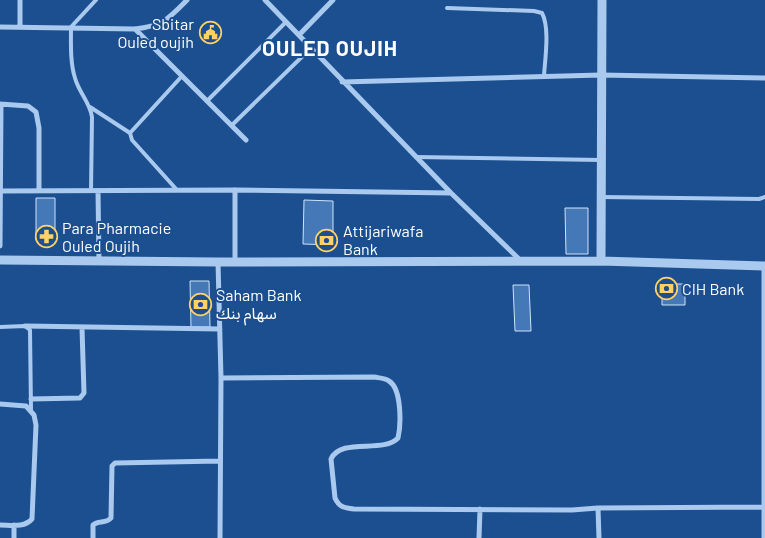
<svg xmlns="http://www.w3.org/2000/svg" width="765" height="538" viewBox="0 0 765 538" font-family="Barlow,'Noto Sans Arabic',sans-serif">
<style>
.building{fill:#4478b7;stroke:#cfe3fa}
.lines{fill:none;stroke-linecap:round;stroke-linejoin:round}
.service{stroke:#a9c9ee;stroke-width:4}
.minor{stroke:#a9c9ee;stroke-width:5}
.tertiary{stroke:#a9c9ee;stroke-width:9}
.labels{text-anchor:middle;stroke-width:4;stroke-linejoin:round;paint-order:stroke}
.poi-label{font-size:16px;fill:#fff;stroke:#1b4f8f;text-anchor:start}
.district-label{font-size:21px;font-weight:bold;letter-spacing:1px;fill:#fff;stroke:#1b4f8f}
</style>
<rect width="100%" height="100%" fill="#1b4f8f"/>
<path class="building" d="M36,198H55V240H36Z
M304,200L333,201V245L303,244Z
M565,208H588V254H566Z
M190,281H209L210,327H191Z
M662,284H685V305H662Z
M513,285H529L531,331H515Z"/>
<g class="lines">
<path class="service" d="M447,8L534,11L542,13C550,28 545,59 544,76
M207,101L286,22
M90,107L130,133
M232,125L311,48
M416,157L601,160
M177,190L132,140L130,133L182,76
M91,191L92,117C90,102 79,93 75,78C70,62 71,44 71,27L96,0
M601,197L759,199L765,197
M0,327L25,326L30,330L31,410"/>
<path class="minor" d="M20,0V27
M265,0L451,193L521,261
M0,27L135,29C163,26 168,19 187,0
M135,29L246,140
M299,35L333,0
M342,82L601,75L765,78
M0,104L28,106L36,112L39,128V190
M235,190V262
M0,191L235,190L451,193
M98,191L99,261
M0,246L1,104
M218,262L221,378L220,538
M25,326L220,329
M221,378L374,377C379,378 385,378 389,381C402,389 401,425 398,438C383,454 341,437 331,459L335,498C339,507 344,508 354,509L572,510L598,508L599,538
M31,399L80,398L84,393L82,328
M0,404L26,406L34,415L36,425L32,519C24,528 11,525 0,525
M598,508L764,507
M14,538V525
M93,538V525C98,520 106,524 111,518L112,466L115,463L220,461
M479,538L480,509
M764,538V266"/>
<path class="tertiary" d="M0,260L218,262L601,261L765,266
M601,261L602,0"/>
</g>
<defs>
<symbol id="civic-ring" viewBox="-11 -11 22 22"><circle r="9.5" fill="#1b4f8f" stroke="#ffd166" stroke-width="1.5"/><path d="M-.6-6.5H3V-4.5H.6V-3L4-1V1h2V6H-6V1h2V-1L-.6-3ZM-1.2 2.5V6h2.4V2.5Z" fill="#ffd166"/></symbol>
<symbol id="pharmacy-ring" viewBox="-11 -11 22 22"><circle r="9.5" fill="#1b4f8f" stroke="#ffd166" stroke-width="1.5"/><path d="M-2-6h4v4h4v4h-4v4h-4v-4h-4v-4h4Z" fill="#ffd166"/></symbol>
<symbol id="bank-ring" viewBox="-11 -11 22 22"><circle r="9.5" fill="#1b4f8f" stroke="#ffd166" stroke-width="1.5"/><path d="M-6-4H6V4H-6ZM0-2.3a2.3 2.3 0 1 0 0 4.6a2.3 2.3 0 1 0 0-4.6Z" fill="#ffd166"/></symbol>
</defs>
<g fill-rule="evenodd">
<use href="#civic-ring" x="198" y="20" width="25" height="25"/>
<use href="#pharmacy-ring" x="34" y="224" width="25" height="25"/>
<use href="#bank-ring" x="314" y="228" width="25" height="25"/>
<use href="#bank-ring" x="654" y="276" width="25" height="25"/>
<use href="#bank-ring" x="188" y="292" width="25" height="25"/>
</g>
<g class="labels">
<g class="poi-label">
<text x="194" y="30" text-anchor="end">Sbitar<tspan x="194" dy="18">Ouled oujih</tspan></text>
<text x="62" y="234">Para Pharmacie<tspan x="62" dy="18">Ouled Oujih</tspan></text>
<text x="343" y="237">Attijariwafa<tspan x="343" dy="18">Bank</tspan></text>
<text x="682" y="295">CIH Bank</text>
<text x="216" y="301">Saham Bank<tspan x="216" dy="18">سهام بنك</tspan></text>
</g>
<g class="district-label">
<text x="330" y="56">OULED OUJIH</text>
</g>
</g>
</svg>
